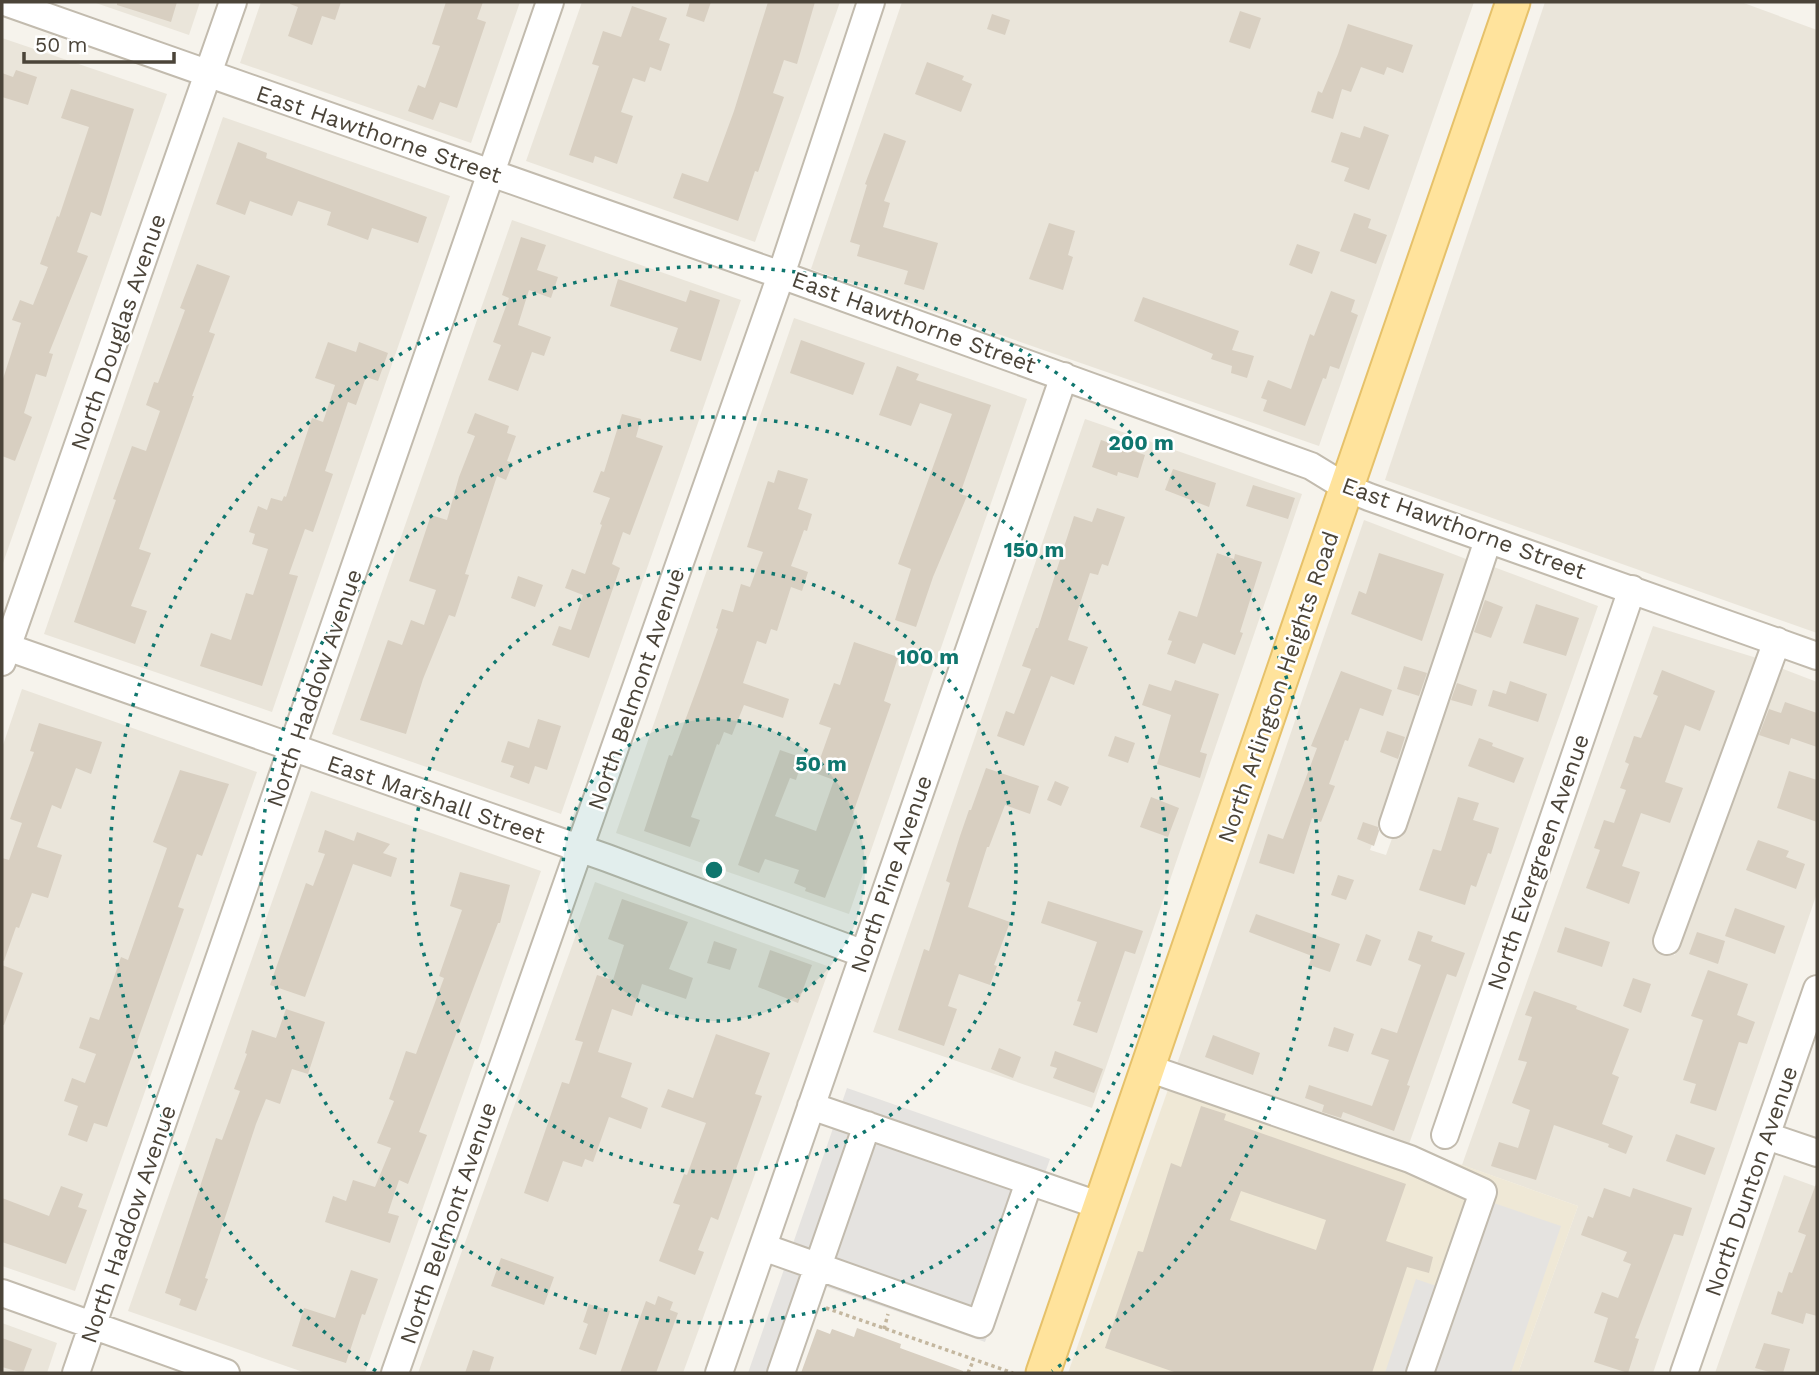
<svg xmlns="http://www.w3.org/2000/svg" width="1819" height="1375" viewBox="0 0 1819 1375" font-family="'Work Sans',sans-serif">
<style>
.residential{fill:#eae5da}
.education{fill:#efe8d6}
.parking{fill:#e5e3e0}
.building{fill:#d8cfc1;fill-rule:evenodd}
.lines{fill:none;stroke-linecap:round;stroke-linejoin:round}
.minor-casing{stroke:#c2bbae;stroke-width:30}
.major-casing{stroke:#e6c16a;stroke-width:37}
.path{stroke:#c4b79f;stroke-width:3.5;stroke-dasharray:3.5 3.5;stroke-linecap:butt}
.minor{stroke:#fff;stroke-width:26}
.major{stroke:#ffe39c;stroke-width:33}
.ring{fill:none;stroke:#0f766e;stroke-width:3.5;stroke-dasharray:3.5 7}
.labels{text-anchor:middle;stroke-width:5;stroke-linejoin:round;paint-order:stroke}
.street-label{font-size:23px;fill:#4b4439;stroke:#fff}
.centre{fill:#0f766e;stroke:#fff;stroke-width:3.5}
.ring-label{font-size:21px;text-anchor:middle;font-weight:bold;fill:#0f766e;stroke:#fff;stroke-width:5;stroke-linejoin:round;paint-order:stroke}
</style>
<rect width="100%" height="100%" fill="#f6f3ec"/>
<path class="residential" d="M93,2H200L189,35Z
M261,2H520L471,143L240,63Z
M582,2H840L755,242L526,161Z
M902,2H1474L1319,446L811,269Z
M1545,2H1741L1817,30V633L1385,480Z
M2,38L167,94L2,566Z
M223,117L450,196L272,712L44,634Z
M512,220L741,300L561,814L332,734Z
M794,318L1027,399L849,914L616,833Z
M1085,419L1302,494L1092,1108L873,1032Z
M1364,520L1474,562L1370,850L1386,855L1491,566L1598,606L1408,1147L1177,1064Z
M1653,626L1760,659L1656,949L1675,955L1773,665L1817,682V893L1653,1373H1518L1578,1206L1462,1165Z
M22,689L257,772L75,1291L2,1266V748Z
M311,791L541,871L365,1373H306L128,1311Z
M595,882L830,967L683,1373H418Z
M1784,1175L1817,1187V1373H1715Z
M2,1323L57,1343L47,1373H2Z"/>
<path class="education" d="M1177,1064L1578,1206L1518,1373H1068Z"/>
<path class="parking" d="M847,1088L1050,1159L985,1342L824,1286L793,1373H748Z
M1470,1195L1561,1226L1511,1373H1385L1416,1279L1439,1287Z"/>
<path class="building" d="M117,2H177L171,22L117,5Z
M290,2H341L335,20L322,16L312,45L288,36L298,7L290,4Z
M446,2H483L477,19L486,22L457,108L440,102L433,120L408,111L418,85L425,88L440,46L432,44Z
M690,2H711L704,22L686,16Z
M768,2H815L797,64L784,60L773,93L784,97L758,172L755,171L738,221L673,198L682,173L708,182L734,111Z
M632,6L667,18L659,40L670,44L661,71L650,67L645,82L633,78L621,112L633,116L617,164L595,156L593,163L569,155L599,66L592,64L603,31L621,37Z
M1240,11L1261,18L1250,49L1229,42Z
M992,14L1010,20L1005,35L987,29Z
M1348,24L1413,45L1403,73L1387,67L1384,75L1361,67L1351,92L1342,89L1333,119L1311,112L1318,91L1322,93L1338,54Z
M927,62L964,76L962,80L972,84L961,112L915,94Z
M16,70L37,77L28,105L2,97V73L13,77Z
M71,89L134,109L101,216L91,212L77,252L88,256L49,353L53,354L46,377L36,374L24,413L32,417L15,461L2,456V382L21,323L12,320L20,300L33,305L48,267L40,264L57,216L59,217L89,127L61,118Z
M1364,126L1389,135L1369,190L1344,181L1349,168L1331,162L1341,132L1360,138Z
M884,133L906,141L884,201L890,203L883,227L938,243L924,290L904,284L908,271L857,256L860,245L850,242L867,185L865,184Z
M238,142L267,153L266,158L427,217L418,243L372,228L368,240L327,225L331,212L298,201L292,216L250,201L245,215L216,204Z
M1354,213L1371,219L1368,228L1387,235L1376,264L1340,251Z
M1049,223L1075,231L1068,255L1073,257L1063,290L1029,279Z
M521,237L546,245L537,270L558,277L551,298L529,290L518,325L551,337L544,356L532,352L518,391L488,380L501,345L493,342L509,298L502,295Z
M1297,244L1320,252L1312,274L1289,265Z
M197,264L230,276L209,332L215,334L192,396H194L139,549L151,553L131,606L147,611L135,644L74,622L116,500L113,499L132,446L146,451L160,411L146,405L154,382L158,383L185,310L180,308Z
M618,279L686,302L690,290L720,300L701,361L670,351L678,328L610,306Z
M1331,291L1355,300L1351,312L1358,315L1339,369L1330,366L1326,379L1323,378L1305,426L1263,411L1267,400L1261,398L1268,380L1291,389L1310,334L1314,336Z
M1143,297L1239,331L1232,350L1254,356L1247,378L1231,373L1232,366L1211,359L1213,354L1134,321Z
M801,340L865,363L853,395L790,373Z
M328,342L356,352L359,342L388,353L378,381L366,377L356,405L348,402L325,471L333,474L320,512L313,532L305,529L289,574L298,576L262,686L200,666L211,633L231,640L246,593L253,595L268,549L252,544L255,534L249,532L258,506L267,510L271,498L282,501L284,496L286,497L312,418L323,422L335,385L315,378Z
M897,366L919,374L916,380L991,405L960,494L967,496L933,577L916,627L895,620L911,569L898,564L952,414L920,403L911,426L879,415Z
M475,413L509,426L507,433L516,436L507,461L513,463L506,480L497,476L465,574L469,575L455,617L449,615L423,679L406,734L360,720L388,640L402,645L411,620L424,625L436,590L409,581L431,515L447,520L459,477L475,436L467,433Z
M622,414L641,419L636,437L663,446L630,535L623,532L612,564L620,568L589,658L552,645L559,626L571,630L583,595L565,588L572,569L585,574L602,525L600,524L610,498L593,492L601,471L604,472Z
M1101,440L1145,455L1138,478L1118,472L1117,476L1092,467Z
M1173,469L1216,483L1209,507L1165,490Z
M778,470L808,479L798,509L812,514L807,531L804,530L791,566L808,572L802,591L791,587L777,631L771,629L766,644L757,641L743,683L789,699L783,718L744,705L732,735L724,732L719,745L717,744L691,817L700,820L690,847L644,831L669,755L672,756L700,680L718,629L716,628L722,609L733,612L741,584L750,587L763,552L747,547L768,481L774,483Z
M1253,485L1295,498L1288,519L1246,506Z
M1097,508L1125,517L1108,566L1102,564L1098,575L1090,573L1068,640L1088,647L1074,685L1051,676L1024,746L997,736L1006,711L1014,714L1031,669L1022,666L1036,628H1038L1074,516L1092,522Z
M1217,553L1234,559L1235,554L1262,562L1240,632L1243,633L1235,655L1203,643L1195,664L1167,654L1172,641L1168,640L1179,611L1197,617Z
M1379,553L1444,574L1422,641L1351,614L1359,591L1366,594Z
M518,576L543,585L535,607L511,598Z
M1485,600L1503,607L1491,638L1474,632Z
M1536,604L1579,618L1566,656L1523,643Z
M854,642L898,657L884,701L891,704L852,816L856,817L825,898L805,891L806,888L794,883L799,870L765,859L759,873L738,865L780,750L803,758L796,780L790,778L775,816L816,831L834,780L815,773L831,728L819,724L834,683L840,685Z
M1404,666L1427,673L1419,696L1397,689Z
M1662,670L1715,691L1700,731L1685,725L1665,782L1683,788L1670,823L1641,813L1622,866L1640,872L1629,904L1586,888L1600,850L1594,848L1604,820L1614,823L1626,790L1620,788L1629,764L1625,762L1634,736L1641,738L1658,696L1653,694Z
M1341,671L1392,690L1383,716L1360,708L1348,741L1345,740L1329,784L1335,786L1321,822L1312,818L1294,874L1259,863L1268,834L1283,839L1317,748L1311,746Z
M1175,680L1219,694L1200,752L1207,754L1200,778L1157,764L1171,715L1142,705L1149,684L1171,691Z
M1510,681L1547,694L1538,722L1488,706L1493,690L1506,694Z
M1457,683L1477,690L1472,706L1451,700Z
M1785,702L1817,713V747L1791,738L1789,745L1759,735L1769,709L1781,713Z
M538,719L561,726L547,770L535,766L529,784L510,777L514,766L501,762L508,741L529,748Z
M39,723L102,742L91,774L76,768L61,809L52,805L37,847L62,855L48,898L32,893L19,928L16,927L4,961L2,960V858L9,860L22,823L10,819L34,752L30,751Z
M1387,731L1405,737L1398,759L1380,752Z
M1115,736L1135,743L1128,763L1108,756Z
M1479,738L1493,743L1492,746L1524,758L1514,783L1468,766Z
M986,768L1039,786L1030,814L1005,805L989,847H987L968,907L1010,922L994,965L997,966L990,985L959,974L948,1006L957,1009L944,1046L898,1030L924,949L929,951L950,883L946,881L960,836L969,810H971Z
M180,770L229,784L202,856L197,854L178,907L184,909L107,1127L94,1123L87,1142L68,1135L78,1106L64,1101L72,1078L85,1083L96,1054L79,1048L90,1017L99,1020L121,957L128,960L167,848L153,842Z
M1789,771L1817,780V822L1777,808Z
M1055,781L1069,787L1061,806L1047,800Z
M1151,797L1179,808L1168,837L1140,827Z
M1458,797L1479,803L1473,820L1499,828L1491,854L1488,853L1476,887L1471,885L1465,905L1419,890L1433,849L1441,851Z
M1363,822L1378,827L1379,831L1374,846L1357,839Z
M325,830L354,841L357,832L390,844L383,853L397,858L391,877L353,864L305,997L270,985L306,883L313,886L325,854L318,852Z
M1758,840L1789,851L1786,857L1805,864L1796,889L1746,870Z
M460,872L510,885L500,923H498L419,1132L427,1135L408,1184L399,1180L388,1213L399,1216L390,1243L325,1222L333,1196L346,1201L353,1180L375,1187L391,1148L377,1143L394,1101L389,1099L406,1051L416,1054L444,978L439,976L462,910L450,906Z
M1338,875L1354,880L1346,900L1331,895Z
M622,899L688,922L669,969L693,978L686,999L642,984L632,1016L612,1009L598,1052L632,1063L621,1097L648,1108L641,1129L609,1117L593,1162L585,1159L582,1167L563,1161L548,1202L524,1193L562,1082L569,1084L583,1042L575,1040L597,975L613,980L624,945L608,939Z
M1048,901L1143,931L1135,954L1125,951L1097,1033L1073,1025L1081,1002L1077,1001L1097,942L1041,923Z
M1735,908L1785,926L1775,954L1725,936Z
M1256,914L1340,944L1330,972L1309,965L1312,956L1249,932Z
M1565,927L1610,942L1602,967L1557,952Z
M1418,931L1433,936L1431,941L1465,953L1456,977L1447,974L1407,1085L1410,1086L1394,1131L1343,1112L1341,1118L1322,1112L1324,1105L1305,1098L1309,1085L1372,1106L1389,1060L1371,1054L1381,1028L1397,1033L1421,965L1408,960Z
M1697,932L1725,941L1718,964L1689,954Z
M1366,934L1381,940L1371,966L1356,961Z
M714,941L737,949L730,970L707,963Z
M770,950L812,965L798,1003L758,987Z
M2,965L23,973L4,1025H2Z
M1708,970L1748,984L1737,1015L1755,1022L1747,1044L1739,1042L1716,1111L1690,1103L1696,1084L1683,1080L1703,1020L1691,1016Z
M1633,978L1651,984L1641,1013L1623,1006Z
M1534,991L1577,1006L1576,1009L1629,1029L1612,1074L1619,1077L1602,1124L1633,1136L1626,1154L1608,1147L1609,1144L1554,1125L1536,1180L1491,1166L1499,1142L1518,1148L1530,1110L1512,1103L1527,1062L1518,1060L1532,1017L1525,1015Z
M286,1009L325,1022L308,1074L292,1069L280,1104L266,1099L256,1124L205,1278L208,1279L196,1311L179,1305L181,1299L165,1293L216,1138L222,1140L240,1091L234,1089L247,1054L245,1053L252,1030L276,1038Z
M1334,1027L1354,1034L1348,1052L1328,1046Z
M716,1034L770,1053L755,1094L762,1096L718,1220L711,1217L698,1250L704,1252L695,1275L659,1261L680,1205L673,1203L684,1174L687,1175L706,1123L661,1107L668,1089L693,1098Z
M1213,1035L1260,1053L1253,1075L1205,1057Z
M999,1048L1021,1057L1013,1078L991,1069Z
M1055,1051L1103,1069L1094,1093L1053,1078L1057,1068L1050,1066Z
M1201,1106L1226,1114L1224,1120L1406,1184L1386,1241L1433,1257L1429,1273L1407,1267L1372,1373H1177L1105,1348L1138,1251L1143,1252L1171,1163L1181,1167ZM1241,1191L1326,1220L1316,1250L1230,1220Z
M1676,1134L1715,1148L1705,1175L1666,1161Z
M1816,1184L1817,1316L1806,1313L1803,1324L1771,1314L1778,1291L1782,1293L1789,1272L1792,1273L1806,1235L1798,1232Z
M61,1186L83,1194L78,1207L87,1210L66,1264L2,1242V1198L49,1216Z
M1604,1188L1630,1197L1633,1188L1692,1208L1683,1236L1674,1234L1635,1338L1639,1339L1628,1373L1594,1362L1608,1318L1594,1313L1602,1292L1618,1298L1631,1264L1623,1261L1627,1252L1581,1235L1588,1216L1593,1218Z
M501,1258L554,1277L544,1305L491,1286Z
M351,1270L378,1279L365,1315L362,1314L346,1363L292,1346L304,1308L335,1318Z
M658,1296L673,1302L670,1310L678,1313L656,1373H620L646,1301L655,1305Z
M589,1304L610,1311L596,1355L579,1349L588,1324L583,1322Z
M857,1328L901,1344L900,1348L963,1371V1373H801L817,1329L830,1334L832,1329L854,1337Z
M2,1338L32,1349L23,1373L2,1367Z
M1764,1343L1790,1349L1783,1373H1773L1755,1368Z
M473,1350L494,1357L489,1373H465Z"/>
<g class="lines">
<defs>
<path id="minor" d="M5,2L781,275L1311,466L1347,488L1369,497L1817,656
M7,647L607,858L864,954
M2,662L233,2
M1393,824L1488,540
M1667,941L1777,641
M1148,1068L1410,1159L1483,1192L1420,1373
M811,1106L1101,1206
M1445,1135L1632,589
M1767,1136L1817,1153
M763,1247L980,1324L1029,1182
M2,1293L226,1373
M76,1373L550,2
M395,1373L781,275L871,2
M719,1373L1064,376
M781,1373L867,1125
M1684,1373L1817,989"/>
<path id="major" d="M1043,1373L1513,2"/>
</defs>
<use href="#minor" class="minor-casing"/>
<use href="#major" class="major-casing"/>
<path class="path" d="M826,1308L1013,1373
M884,1329L888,1314
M968,1373L973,1361"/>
<use href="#minor" class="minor"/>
<use href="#major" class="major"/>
</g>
<circle cx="714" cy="870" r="151" fill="#0f766e" fill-opacity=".12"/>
<g class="ring">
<circle cx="714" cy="870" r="151"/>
<circle cx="714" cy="870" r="302"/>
<circle cx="714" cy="870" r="453"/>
<path d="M376 1371A604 604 0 1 1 1052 1371"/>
</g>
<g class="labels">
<g class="street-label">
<text transform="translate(379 134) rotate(19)" y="8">East Hawthorne Street</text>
<text transform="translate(914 322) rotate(20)" y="8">East Hawthorne Street</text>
<text transform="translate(118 332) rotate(-71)" y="8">North Douglas Avenue</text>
<text transform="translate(1464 528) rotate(20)" y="8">East Hawthorne Street</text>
<text transform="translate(1278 687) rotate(-71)" y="8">North Arlington Heights Road</text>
<text transform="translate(314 688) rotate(-71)" y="8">North Haddow Avenue</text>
<text transform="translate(636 689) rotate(-71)" y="8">North Belmont Avenue</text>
<text transform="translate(436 799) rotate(19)" y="8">East Marshall Street</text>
<text transform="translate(1538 862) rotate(-71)" y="8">North Evergreen Avenue</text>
<text transform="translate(891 874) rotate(-71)" y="8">North Pine Avenue</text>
<text transform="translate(1751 1181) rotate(-71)" y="8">North Dunton Avenue</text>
<text transform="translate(448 1223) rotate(-71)" y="8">North Belmont Avenue</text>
<text transform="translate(128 1224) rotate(-71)" y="8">North Haddow Avenue</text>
</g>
</g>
<circle cx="714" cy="870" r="10" class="centre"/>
<g class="ring-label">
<text x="1141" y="450">200 m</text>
<text x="1034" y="557">150 m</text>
<text x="928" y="664">100 m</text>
<text x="821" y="771">50 m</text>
</g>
<rect width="1819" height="1375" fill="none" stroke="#4b4439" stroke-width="7"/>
<path d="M24 52v10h150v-10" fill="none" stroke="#4b4439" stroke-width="3.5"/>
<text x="35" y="52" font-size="21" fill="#4b4439" stroke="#ffffff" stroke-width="5" paint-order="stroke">50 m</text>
</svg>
